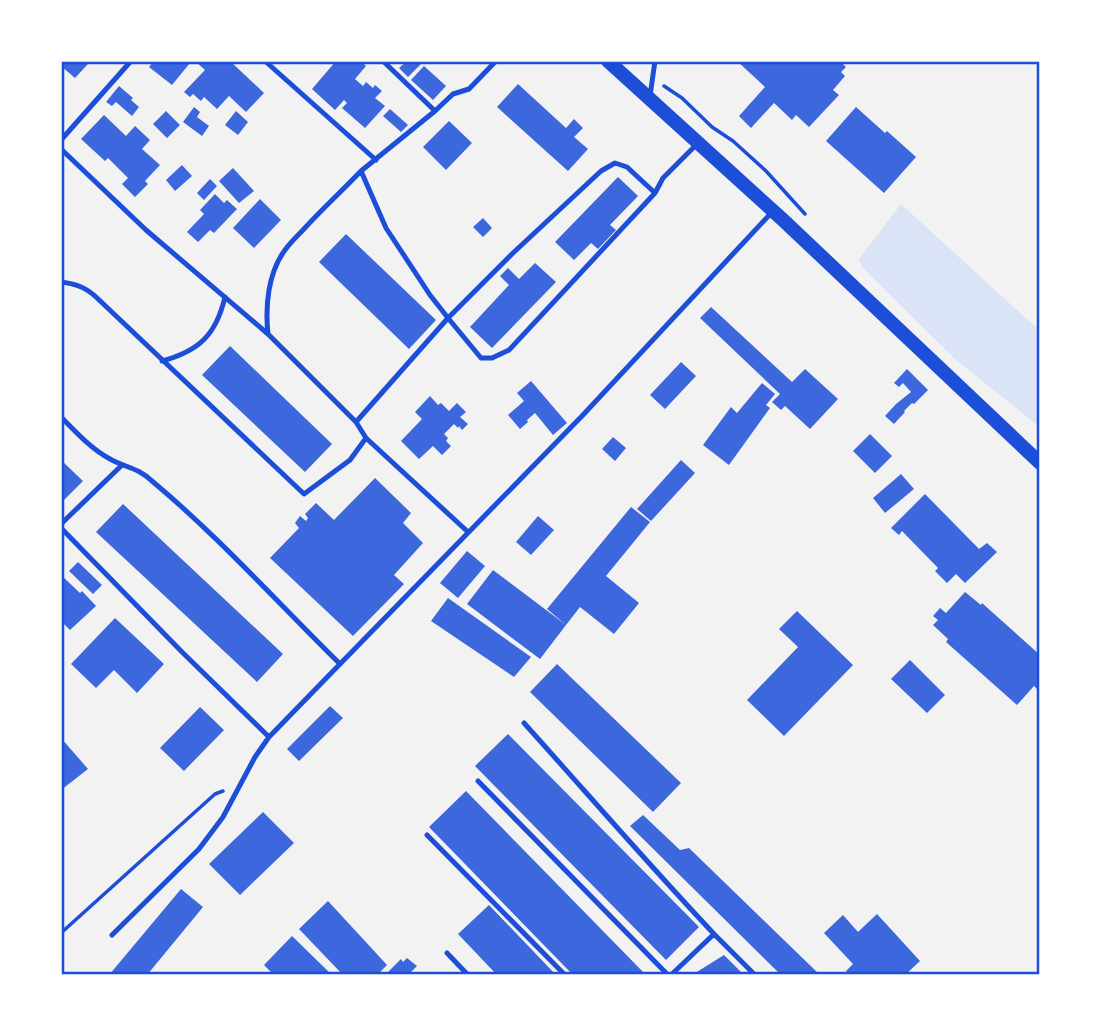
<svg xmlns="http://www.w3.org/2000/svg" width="1101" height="1036" viewBox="0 0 1101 1036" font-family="'Work Sans',sans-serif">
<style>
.green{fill:#dbe4f7}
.building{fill:#3d67dc}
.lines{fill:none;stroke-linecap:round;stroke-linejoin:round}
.path{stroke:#1d4ed8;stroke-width:3.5}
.service{stroke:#1d4ed8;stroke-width:5}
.secondary{stroke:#1d4ed8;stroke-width:14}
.neatline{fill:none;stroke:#1d4ed8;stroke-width:2.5}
</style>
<rect width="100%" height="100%" fill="#f2f2f2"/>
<path class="green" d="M901,204L1040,331V421L1036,424L956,360L862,267L859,259Z"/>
<path class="building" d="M63,61H85L88,64L75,78L61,66Z
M154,61H188L190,63L172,85L149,67Z
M195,61H230L264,93L246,112L229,96L217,109L204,97L201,101L193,94L190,97L184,92L205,70Z
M336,61H361L366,66L355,79L363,86L366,82L373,88L375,85L382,91L375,98L385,106L365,128L342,108L347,103L344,100L335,110L312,89Z
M407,61H424L408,77L399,68Z
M737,61H840L846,67L841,72L845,76L833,90L839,95L809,127L796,115L792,120L774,103L751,128L739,116L765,87Z
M424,66L446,86L433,100L411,80Z
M518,84L566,128L574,119L583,128L574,137L588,149L568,171L497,107Z
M119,86L133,98L131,100L139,107L132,116L116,102L112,106L106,102Z
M194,107L200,112L197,117L209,126L202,136L183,122Z
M856,107L885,133L887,131L916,157L884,193L826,141Z
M390,109L408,125L401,132L383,116Z
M166,111L180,125L167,138L153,124Z
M236,111L248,122L238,135L225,125Z
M104,115L126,136L135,126L150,140L142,149L160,165L145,181L148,184L135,197L122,184L128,178L108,158L105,161L81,139Z
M449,121L472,143L446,170L423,147Z
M182,165L192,176L175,191L166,180Z
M233,168L254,191L239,203L219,181Z
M618,177L638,196L610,225L616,230L598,249L591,243L574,260L555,242Z
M210,179L217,186L204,200L197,193Z
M215,194L224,203L227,200L237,209L214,233L210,230L198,242L187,232L204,214L200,210Z
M260,199L281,220L254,248L233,228Z
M483,218L492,228L483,237L473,227Z
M346,234L436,320L409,349L319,262Z
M535,263L556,282L492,348L470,327L509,285L500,276L508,268L519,279Z
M711,307L792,382L805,369L838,399L810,429L785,406L781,410L772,402L780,394L700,318Z
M230,346L332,444L305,472L202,375Z
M681,362L696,376L665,409L650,395Z
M907,369L928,390L914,404L912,403L904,411L905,412L894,424L885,416L896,404L911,392L903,383L899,387L894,383Z
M531,381L567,423L553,435L535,413L527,420L528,422L520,429L508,415L524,401L517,393Z
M762,383L775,394L766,405L770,408L729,465L703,445L731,407L737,413Z
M430,396L438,405L441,403L449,411L457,403L466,412L460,417L468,424L462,430L459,426L458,428L454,424L444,434L448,438L446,441L451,446L442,455L433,446L419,459L401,441L422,419L415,412Z
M870,434L892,456L875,473L853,451Z
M613,437L626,448L615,461L602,449Z
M61,460L83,481L61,503Z
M681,460L695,473L651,521L637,509Z
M901,474L914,489L885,513L873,498Z
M375,478L411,513L403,523L423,543L394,575L404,584L353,636L270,558L299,528L295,523L300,516L306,521L308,518L305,514L316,503L334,520Z
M925,494L979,549L987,543L997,552L965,583L956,574L947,583L935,571L938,568L902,531L899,535L891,528Z
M123,504L283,654L257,682L96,532Z
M631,507L650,522L606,576L639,603L614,634L580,607L566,625L547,609Z
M538,516L554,530L531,555L516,542Z
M467,551L485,566L458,598L440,583Z
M78,562L102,585L93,594L69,571Z
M493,570L566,625L540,659L467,604Z
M61,575L80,593L82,591L96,606L70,630L61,621Z
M965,592L981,605L982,603L1040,655V689L1038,690L1034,686L1017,705L946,642L948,639L933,625L938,620L933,616L940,608L946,613Z
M448,598L531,657L514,677L431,621Z
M797,611L853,665L784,736L747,700L798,647L779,629Z
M115,618L164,664L137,693L114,670L96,688L71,664Z
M910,660L945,695L927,713L891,679Z
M557,664L681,783L653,812L530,692Z
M330,706L343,718L299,761L287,749Z
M200,707L224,730L184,771L160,748Z
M508,734L699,927L666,960L475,766Z
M61,738L88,769L61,790Z
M466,791L646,975H573L429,827Z
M263,812L294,843L240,895L209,864Z
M643,815L680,850L689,848L820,975H781L630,826Z
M181,889L203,907L147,975H109Z
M328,901L387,965L377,975H343L299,929Z
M489,905L556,975H497L458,934Z
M877,914L920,961L905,975H849L846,971L853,964L824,933L843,915L858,932Z
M292,936L332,975H274L264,965Z
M724,955L744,975H692Z
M407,958L417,966L408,975H385L401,959L403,962Z"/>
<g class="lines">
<path class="path" d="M664,86L682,98L712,127L733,141L766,171L805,214
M61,933L215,794L223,791"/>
<path class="service" d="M265,61L376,160
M383,61L435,111
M650,96L655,61
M61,140L131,61
M61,149L146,230L268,334L356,422L366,438L468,532
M615,163L627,167L655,193L509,350L492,358H481L448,318L513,253L601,171Z
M361,171L435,111L453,94L469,89L496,61
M655,193L663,178L698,143
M61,282C76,284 85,287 96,297L304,494L350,460L366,438
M268,334C265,306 268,273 285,250C290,243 297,236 303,230C322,209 342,191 361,171L386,228L430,295L448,318L356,422
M162,361C199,351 216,335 225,297
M61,417C76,432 91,449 110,459C126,468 137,467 152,481C219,537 278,603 340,664L269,737L255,757L223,817L199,849L112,935
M61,524L122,465
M61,528L182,652L269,737
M340,664L582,416L773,211
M524,723C587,793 649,865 714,934
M478,781L668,975
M427,835L565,975
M447,953L468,975
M671,975L714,934L755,975"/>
<path class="secondary" d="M608,61L782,219L1040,463"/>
</g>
<rect width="1101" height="1036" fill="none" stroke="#ffffff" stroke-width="126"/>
<rect x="63" y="63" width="975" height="910" class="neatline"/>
</svg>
